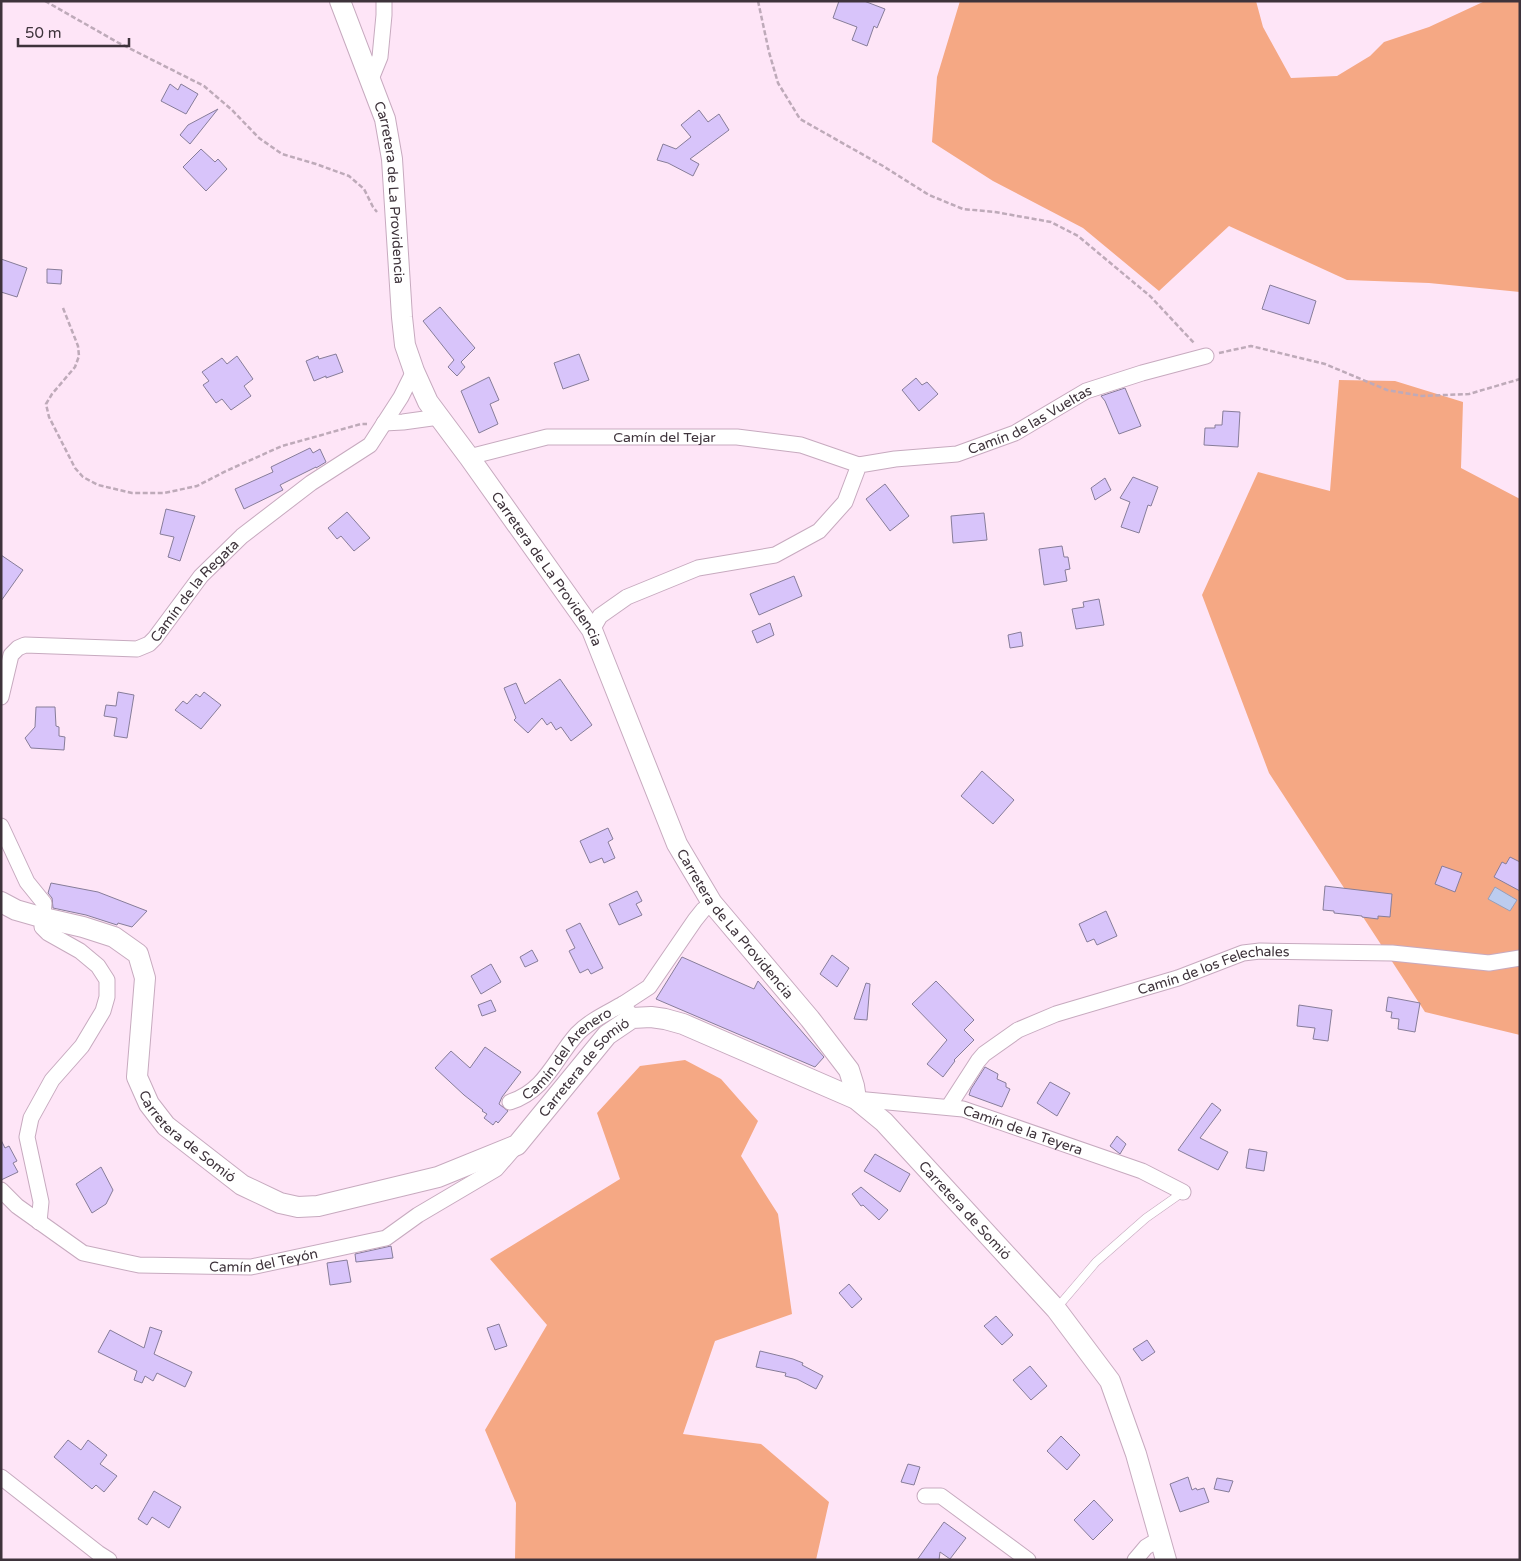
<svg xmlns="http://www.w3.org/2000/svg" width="1521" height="1561" viewBox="0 0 1521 1561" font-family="'Varela Round',sans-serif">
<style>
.forest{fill:#f5a884}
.water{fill:#bcccef;stroke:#969eb9}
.building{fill:#d8c4fa;stroke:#877d99}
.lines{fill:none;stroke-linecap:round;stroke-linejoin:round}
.lane-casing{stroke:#c7aabf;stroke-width:9}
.street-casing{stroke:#c7aabf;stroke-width:17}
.secondary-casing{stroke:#c7aabf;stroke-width:22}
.path{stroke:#beaab9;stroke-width:2.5;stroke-dasharray:5 2.5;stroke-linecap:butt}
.lane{stroke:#fff;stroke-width:8}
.street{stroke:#fff;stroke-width:15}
.secondary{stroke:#fff;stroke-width:20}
.labels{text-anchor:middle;stroke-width:4;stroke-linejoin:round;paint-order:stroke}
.street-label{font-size:14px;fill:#3e333b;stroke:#fee5f7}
</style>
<rect width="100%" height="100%" fill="#fee5f7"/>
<path class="forest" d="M960,1H1256L1263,27L1291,78L1337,76L1370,56L1384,42L1429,27L1485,1H1520V292L1429,283L1347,280L1229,226L1159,291L1083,228L993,181L932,142L937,77Z
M1339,380L1395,381L1463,402L1461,468L1520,499V1035L1425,1012L1269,773L1202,595L1258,472L1330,491Z
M685,1060L721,1079L758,1121L741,1156L778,1214L792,1314L715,1341L683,1434L761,1444L829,1502L816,1560H515L516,1503L485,1430L547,1325L490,1259L620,1179L597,1113L640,1066Z"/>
<path class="water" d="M1495,887L1517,900L1510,911L1488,899Z"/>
<path class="building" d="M839,1H864L885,9L877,28L874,26L867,46L852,40L857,27L833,18Z
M170,84L178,90L181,84L198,94L186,114L161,101Z
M218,109L190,144L180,135L188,125Z
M699,110L708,122L719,114L729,130L690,159L699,164L693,176L668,163L657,160L663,144L676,149L691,137L681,125Z
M201,149L215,162L218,159L227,169L206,191L183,167Z
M1,259L27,268L17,297L1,292Z
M47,269L62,270L61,284L47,283Z
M1270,285L1316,301L1309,324L1262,309Z
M440,307L475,348L461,362L465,367L457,376L448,367L454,360L423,321Z
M336,354L343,372L326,378V376L314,381L306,361L318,356L319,359Z
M579,354L589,380L563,389L554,363Z
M237,356L253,379L244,386L251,396L231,410L222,399L216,403L203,385L209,381L202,372L222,358L227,364Z
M489,377L499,400L490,404L498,424L479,433L461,391Z
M916,378L922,385L927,382L938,394L919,411L902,390Z
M1125,388L1141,426L1119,434L1105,401L1101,396Z
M1223,411L1240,412L1238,447L1204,445L1205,428H1215V425H1222Z
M310,448L313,453L320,449L326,462L316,468V467L280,485L283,490L244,509L235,489L273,472L271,467Z
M1133,477L1158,487L1151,506L1148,505L1139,533L1121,527L1130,502L1120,498Z
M1105,478L1111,490L1095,500L1091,488Z
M885,484L909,516L890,531L866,499Z
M166,509L195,516L180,561L168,557L174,537L160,534Z
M347,512L370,538L354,551L341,536L337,539L328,528Z
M984,513L987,540L953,543L951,516Z
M1062,546L1064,557H1068L1070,569L1065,570L1067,581L1044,585L1039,549Z
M1,555L23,570L1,601Z
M794,576L802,596L759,615L750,594Z
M1099,599L1104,625L1076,629L1072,609L1084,607L1083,602Z
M770,623L774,635L757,643L752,631Z
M1021,632L1023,646L1010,648L1008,635Z
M560,679L592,725L571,741L561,727L556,730L551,722L547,725L542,718L528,733L514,720L516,718L504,688L516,683L525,704Z
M118,692L134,695L127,738L114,736L117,718L104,716L106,705L116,706Z
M204,692L221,705L201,729L175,710L183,701L187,704L196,694L200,697Z
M36,707H55L56,726L59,727V736L65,737L64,750L31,748L25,738L35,727Z
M982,771L1014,800L993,824L961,796Z
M608,828L613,839L608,842L615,858L604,863L602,858L590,863L580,841Z
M1510,857L1520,862V891L1494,877L1502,862L1506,864Z
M1442,866L1462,873L1455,892L1435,884Z
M51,883L98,892L147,911L132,927L118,923L117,925L86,915L53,908L52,898L48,893Z
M1325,886L1392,894L1390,917L1378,916V919L1362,917V916L1334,913V911L1323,910Z
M637,891L642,901L636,904L642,915L619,925L609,904Z
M1106,911L1117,936L1097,945L1094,939L1087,942L1079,924Z
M580,923L603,968L591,974L588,969L580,973L569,951L575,948L566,930Z
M532,950L538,961L525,967L520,957Z
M832,955L849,968L837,987L820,974Z
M682,957L754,989L758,981L824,1057L815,1067L656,999Z
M491,964L501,982L481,994L471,976Z
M936,981L974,1020L964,1030L974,1040L954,1060L955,1061L943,1077L927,1064L947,1040L912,1004Z
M866,983L870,984L867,1020L854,1019Z
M1388,997L1420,1003L1415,1032L1398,1029L1399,1019L1391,1018L1392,1012L1386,1011Z
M491,1000L496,1011L482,1016L478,1005Z
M1299,1005L1332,1010L1328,1041L1313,1039L1315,1028L1297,1026Z
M485,1047L521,1072L502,1097L499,1104L508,1111L498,1123L496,1121L493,1125L484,1118L487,1114L482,1111L483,1110L464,1095L435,1068L451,1051L470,1068Z
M985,1067L998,1074L997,1079L1006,1083V1087L1010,1089L1002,1107L969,1095L971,1089Z
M1050,1082L1070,1093L1057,1116L1037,1103Z
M1212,1103L1221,1110L1200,1138L1228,1152L1218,1170L1178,1150Z
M1117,1136L1126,1144L1120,1154L1110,1146Z
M1,1140L5,1148L9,1146L17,1161L13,1163L18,1172L1,1180Z
M1249,1149L1267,1152L1264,1171L1246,1168Z
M875,1154L910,1174L900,1192L864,1171Z
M101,1167L113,1190L106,1204L92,1213L76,1184Z
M861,1187L888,1210L879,1220L863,1205L861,1206L852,1194Z
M391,1246L393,1258L356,1262L355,1254Z
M347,1260L351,1282L330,1285L327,1263Z
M849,1284L862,1299L852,1308L839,1293Z
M996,1316L1013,1335L1002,1345L984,1326Z
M499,1324L507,1346L495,1350L487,1328Z
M150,1327L162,1331L154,1354L192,1372L185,1387L157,1373L153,1381L145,1376L142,1383L134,1380L137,1371L98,1352L110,1330L144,1348Z
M1147,1340L1155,1352L1142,1361L1133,1349Z
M760,1351L793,1359L803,1363L802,1365L823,1376L816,1389L797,1379L785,1376L786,1373L756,1367Z
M1030,1366L1047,1386L1031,1400L1013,1380Z
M1061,1436L1080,1455L1067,1470L1047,1451Z
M68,1440L81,1450L88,1440L107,1455L100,1464L117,1476L104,1492L96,1485L92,1489L54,1457Z
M908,1464L920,1467L914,1485L901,1482Z
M1188,1477L1192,1490L1196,1488L1197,1490L1204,1488L1209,1502L1180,1512L1170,1484Z
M1217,1478L1233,1481L1229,1492L1214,1489Z
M154,1491L181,1507L169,1528L152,1517L147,1525L138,1519Z
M1094,1500L1113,1520L1093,1540L1074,1520Z
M944,1522L966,1538L950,1559L940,1552L939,1560H917Z"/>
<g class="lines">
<defs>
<path id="lane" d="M1056,1309L1096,1262L1146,1218L1183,1192"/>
<g id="street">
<path d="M371,79L380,57L384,15V1"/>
<path d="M384,423L403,422L439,417"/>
<path id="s1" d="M469,457L547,437H737L801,445L859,465"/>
<path id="s2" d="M592,630L600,616L627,597L698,568L775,555L819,531L845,502L859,465L895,459L957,454L1015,433L1086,391L1142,373L1206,356"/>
<path id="s3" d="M1,697L11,655L18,648L25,645L137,649L149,644L155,638L201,576L242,536L311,483L370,445L401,397L414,371"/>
<path d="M1,826L27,882L44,903L42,927L48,933L80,951L98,966L107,980V997L103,1011L82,1046L52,1080L31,1118L27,1137L41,1202L39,1222"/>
<path d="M628,1011L623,1004L649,987L695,920L703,910L712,903"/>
<path id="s4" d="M856,1099L963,1109L1142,1171L1183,1192"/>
<path id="s5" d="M510,1102C546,1090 554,1060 577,1034C589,1021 609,1012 623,1004"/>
<path id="s6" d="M949,1106L978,1061L984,1054L1018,1030L1056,1014L1178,978L1243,953L1260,951L1392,953L1489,963L1520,958"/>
<path id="s7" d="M1,1190L17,1206L83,1253L139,1265L251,1267L386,1238L418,1215L496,1169L516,1146"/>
<path d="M1,1477L98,1553L109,1560"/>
<path d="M925,1496H941L1028,1560"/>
<path d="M1135,1560L1146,1547L1161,1538"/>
</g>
<g id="secondary">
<path id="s8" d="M340,1L385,119L392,159L402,317L405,345L414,371L428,402L469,457L592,630L677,844L712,903L810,1019L849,1070L854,1086L856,1099"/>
<path id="s9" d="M1,902L16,910L44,918L83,927L114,937L138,954L145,978L137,1077L149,1104L166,1126L242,1185L280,1203L298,1207L318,1206L438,1177L517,1145L607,1035L632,1018L651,1017L665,1019L683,1024L856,1099L884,1122L1056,1309L1110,1381L1136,1454L1166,1560"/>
</g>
</defs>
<use href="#lane" class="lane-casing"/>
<use href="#street" class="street-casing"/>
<use href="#secondary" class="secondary-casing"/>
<path class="path" d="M45,1L117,42L204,86L232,110L259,138L282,154L316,164L349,176L364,189L373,207L377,212
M758,1L769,52L778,83L800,119L883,166L929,195L963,209L995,212L1051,222L1078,236L1150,296L1194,343
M63,308L78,346L79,356L75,367L52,394L46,404L49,417L75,468L83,477L98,485L132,493H164L197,486L226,471L282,446L361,424H367
M1219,353L1251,346L1325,364L1387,390L1422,396L1469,394L1520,379"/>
<use href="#lane" class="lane"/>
<use href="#street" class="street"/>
<use href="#secondary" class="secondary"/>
</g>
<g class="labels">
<g class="street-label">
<text dy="5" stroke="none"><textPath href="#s8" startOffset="200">Carretera de La Providencia</textPath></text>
<text dy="5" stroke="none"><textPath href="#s2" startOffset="512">Camín de las Vueltas</textPath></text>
<text dy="5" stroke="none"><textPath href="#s1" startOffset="198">Camín del Tejar</textPath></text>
<text dy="5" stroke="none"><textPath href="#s8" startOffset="620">Carretera de La Providencia</textPath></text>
<text dy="5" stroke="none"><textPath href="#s3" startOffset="256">Camín de la Regata</textPath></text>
<text dy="5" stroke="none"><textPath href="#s8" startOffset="1025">Carretera de La Providencia</textPath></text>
<text dy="5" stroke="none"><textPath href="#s6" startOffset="310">Camín de los Felechales</textPath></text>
<text dy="5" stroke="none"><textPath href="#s5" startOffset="76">Camín del Arenero</textPath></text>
<text dy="5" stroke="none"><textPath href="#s9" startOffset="818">Carretera de Somió</textPath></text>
<text dy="5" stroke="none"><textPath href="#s4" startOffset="171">Camín de la Teyera</textPath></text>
<text dy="5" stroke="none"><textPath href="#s9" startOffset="352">Carretera de Somió</textPath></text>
<text dy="5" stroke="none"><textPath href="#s9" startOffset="1284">Carretera de Somió</textPath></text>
<text dy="5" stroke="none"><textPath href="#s7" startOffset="286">Camín del Teyón</textPath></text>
</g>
</g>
<rect width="1521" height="1561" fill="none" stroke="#3e333b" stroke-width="5"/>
<path d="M18 38v8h111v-8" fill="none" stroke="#3e333b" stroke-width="2.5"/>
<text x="25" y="38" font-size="15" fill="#3e333b" stroke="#fee5f7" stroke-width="4" paint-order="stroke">50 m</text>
</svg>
